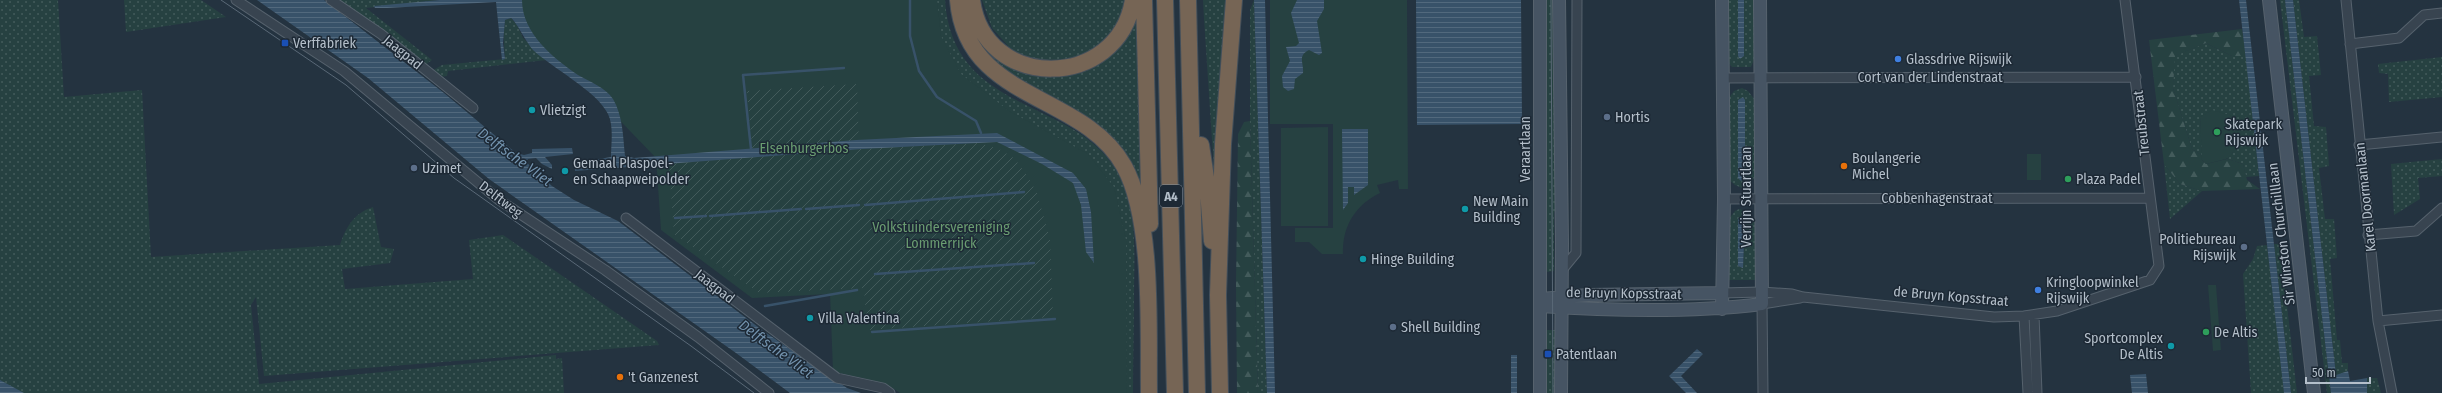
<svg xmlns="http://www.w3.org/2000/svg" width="2442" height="393" viewBox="0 0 2442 393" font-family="'Fira Sans Condensed',sans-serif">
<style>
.grass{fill:url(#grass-dots);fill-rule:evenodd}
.forest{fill:url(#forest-firs)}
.park{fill:#264141}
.garden{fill:url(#garden-furrows)}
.water{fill:url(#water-rules)}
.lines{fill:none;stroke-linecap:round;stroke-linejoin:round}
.stream{stroke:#385269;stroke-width:2.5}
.street-casing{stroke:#56626d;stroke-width:11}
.secondary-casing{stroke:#56626d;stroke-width:14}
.highway-casing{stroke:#434f5a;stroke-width:18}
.street{stroke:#384450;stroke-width:9}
.secondary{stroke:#465463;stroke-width:12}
.highway{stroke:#766555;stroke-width:16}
.tram{stroke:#5a6977;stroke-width:1}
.transit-dot{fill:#1a4fb4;stroke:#1d2935;stroke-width:1.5}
.shop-dot{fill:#3f7fe0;stroke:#1d2935;stroke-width:1.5}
.culture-dot{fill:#0f9aa8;stroke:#1d2935;stroke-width:1.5}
.service-dot{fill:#5c6f8a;stroke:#1d2935;stroke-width:1.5}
.leisure-dot{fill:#2e9e5b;stroke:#1d2935;stroke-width:1.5}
.food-dot{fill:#e8710a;stroke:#1d2935;stroke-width:1.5}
.labels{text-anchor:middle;stroke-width:3;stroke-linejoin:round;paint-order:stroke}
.shield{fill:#1d2935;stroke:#87929d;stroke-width:1}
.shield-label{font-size:13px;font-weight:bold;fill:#b4bfca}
.poi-label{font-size:14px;fill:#b4bfca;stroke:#1d2935;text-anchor:start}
.street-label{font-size:14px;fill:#b4bfca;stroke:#1d2935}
.park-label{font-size:14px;fill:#6a9c71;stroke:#1d2935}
.water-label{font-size:15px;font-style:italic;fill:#7393ae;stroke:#1d2935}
</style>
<defs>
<pattern id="grass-dots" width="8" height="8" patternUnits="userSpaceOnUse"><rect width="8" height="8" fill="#264141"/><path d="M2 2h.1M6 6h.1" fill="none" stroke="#435b5b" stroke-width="1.8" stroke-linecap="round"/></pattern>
<pattern id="forest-firs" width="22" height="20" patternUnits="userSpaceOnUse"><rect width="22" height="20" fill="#264141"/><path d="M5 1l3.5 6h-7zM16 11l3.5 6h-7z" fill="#435b5b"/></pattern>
<pattern id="garden-furrows" width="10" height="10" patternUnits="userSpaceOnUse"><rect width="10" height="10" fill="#264141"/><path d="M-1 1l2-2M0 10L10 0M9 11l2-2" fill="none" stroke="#435b5b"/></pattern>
<pattern id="water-rules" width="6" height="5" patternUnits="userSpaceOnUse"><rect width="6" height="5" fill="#385269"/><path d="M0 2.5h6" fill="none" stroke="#52697d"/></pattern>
</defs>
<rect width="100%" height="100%" fill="#243340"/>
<path class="grass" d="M0,0H58L64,97L142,90L151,257L340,245C346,227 354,213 373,207L381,247L394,249L390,263L342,269L345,289L473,279L469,240L503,235L657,341L659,345L264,376L256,297L251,305L259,384L556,355V359L562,358L564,393H0Z
M124,0H201L226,17L126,32Z
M338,0H440L366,8L432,60L425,65Z
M904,0H945C953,119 1081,95 1121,179C1138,214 1134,258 1134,296C1134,328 1133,361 1133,393H1090L997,133Z
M966,0L989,48L1072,73L1137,8L1143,183L1140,185L1135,173L1019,86L972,41Z
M982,0H1129L1110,40L1067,63L1029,59L1010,48L992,28Z
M1203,0H1226L1217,215L1204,19Z
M1254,0L1267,393H1258L1250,121V10Z
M1545,0H1555L1554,134L1557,211L1554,212V271L1546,272Z
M1727,0H1738L1739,58L1744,56V0H1755V57L1751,67H1732L1728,62Z
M2280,0H2285L2331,393H2327Z
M2293,0H2299L2304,37L2317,36L2321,75L2309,76L2314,126L2326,127L2329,166L2319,168L2325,219H2334L2337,258L2330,259L2337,340H2340L2342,363H2348V371L2338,376L2336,375Z
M511,18L517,25L523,38L547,60L448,71L447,76L440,77L432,71L442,65L505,59C504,46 503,33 505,20Z
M2206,43L2232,56H2246L2259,176L2246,177L2243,164L2227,159L2233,152L2200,117L2203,156L2192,149L2173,88L2174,56Z
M2442,57V97L2389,102L2388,74L2379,73L2378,64Z
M1742,88L1748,91L1755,100V177L1749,184L1742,188L1735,185L1728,179V99L1734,91Z
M2442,159V176L2418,178L2420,199L2394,215L2391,164Z
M2164,164L2180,184L2202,191L2170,219Z
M1739,209L1747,211L1755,220V280H1728V220L1735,211ZM1740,217L1745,218L1743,268L1738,266V219Z
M2274,244H2280L2297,393H2291Z
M2267,245L2283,378L2284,393H2251L2243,274L2253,259L2257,246Z
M1546,330H1556V393H1546Z
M2367,378H2377L2381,393H2367Z"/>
<path class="forest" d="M2242,29L2246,56H2232L2206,43L2175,56L2173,88L2192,149L2203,156L2202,160L2206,164L2227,159L2243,164L2247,180L2260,189L2202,191L2180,184L2164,164L2149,40Z
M1250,121L1258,393H1237L1236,285L1238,134L1244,122Z"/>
<path class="park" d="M517,0H937L941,36L961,74L1009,111L1088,154L1114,187L1126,240L1127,393H900C882,379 855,378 833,371L830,294L752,298L661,230L656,158L603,103L546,54L518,19Z
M1270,0H1407L1408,189H1399L1398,180L1377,185L1380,193C1355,205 1342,227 1343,254H1322L1309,242H1295V228H1333V124H1270Z
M2212,110L2230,115C2234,126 2241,153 2226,159C2220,161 2213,162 2206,164L2202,160L2200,117Z
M1328,127V226H1281V128Z
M2027,154H2041V180H2027Z
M2208,285H2216L2221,350L2213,351Z"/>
<path class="garden" d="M857,84L859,149L980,143L1001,150L1015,159L1028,177L1037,193L1050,239L1053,317L867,330L864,288L759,293L674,234L669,164L753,157L747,91Z"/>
<path class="water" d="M257,0H324L444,93L516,153L524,155L532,153V149L572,148L573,154L545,157L552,165V169L542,164L536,158L528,159L526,162L552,186L574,200L618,221L762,330L847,388L861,393H790L736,353L489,179L368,78Z
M440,0H522C522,33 553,58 578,75C590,82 605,87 613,99C623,116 623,137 625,156L634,158L856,140L997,133L1073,173L1086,189L1091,212L1094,263L1086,252L1081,205L1073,183L1042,164L997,142L862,149L575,171V163L611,157C611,144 614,126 608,114C597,91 552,68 533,50C526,42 516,21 511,18L505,20L503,43L505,59L502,60L496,2L387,8H375L374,6Z
M1254,0H1265L1275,393H1267Z
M1297,0H1324V9L1317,21L1322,53L1319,55L1309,50C1297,56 1304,63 1303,73L1295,79L1294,89L1288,91L1283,87L1282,76L1290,61L1286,47L1296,46L1299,43L1291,13Z
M1416,0H1521L1522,124L1417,125Z
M1738,0H1744V56L1740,59L1738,56Z
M2239,0H2246L2291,393H2284Z
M2285,0H2293L2336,375L2348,371L2350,381L2367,378V393H2331Z
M1743,97L1745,100V178L1741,181L1738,178V100Z
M1342,129H1368V185L1354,195V187H1348V203L1343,210Z
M1740,217L1745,218L1743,268L1738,266V219Z
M1697,349L1703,354L1681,376L1697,393H1686L1669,376Z
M1511,355H1517V393H1511Z
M2146,374L2148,393H2132L2130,375Z
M0,380L24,393H0Z"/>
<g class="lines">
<path class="stream" d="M910,0V36L919,71L937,97L976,121L981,133
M751,149L743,75L844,68
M865,205L1024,192
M806,209L859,205
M710,216L801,209
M675,218L706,216
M875,274L1034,263
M765,306L857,290
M872,332L1055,319"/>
<defs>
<path id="street" d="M236,0L344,71L499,200L605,270L698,337L769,393
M331,0L381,34L473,108
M2346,0L2378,321L2392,393
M2350,44L2399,38L2424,15L2442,13
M1723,78L2136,77
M2359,145L2442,137
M1724,199L2150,198
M626,218L837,378L883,388L890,393
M2368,235L2416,231L2442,208
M1562,270L1576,253L1577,0
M1722,293L1761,292L1792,294L1803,297L1994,317L2024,316L2057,311L2150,280L2159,266L2125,0
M2034,315L2037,393
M2024,316L2028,393
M2378,321L2442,315
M1763,393L1762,304L1800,298"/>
<path id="secondary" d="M1559,0L1562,243L1561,393
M1722,0L1724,199L1722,309
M2269,0L2314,393
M1541,299L1588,295L1722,293
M1540,306C1613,311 1689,313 1762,304L1760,0
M1540,393V0"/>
<path id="highway" d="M958,0C966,102 1083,92 1124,166C1154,220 1148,331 1149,393
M972,0C984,92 1118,91 1133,0
M1144,0L1150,224
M1165,0L1175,393
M1188,0L1197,393
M1201,145L1208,191L1212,241
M1220,393L1218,295L1223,144L1234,0"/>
</defs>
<use href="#street" class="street-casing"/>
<use href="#secondary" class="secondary-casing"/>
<use href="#highway" class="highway-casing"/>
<use href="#street" class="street"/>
<use href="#secondary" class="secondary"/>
<use href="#highway" class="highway"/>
<path class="tram" d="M221,0L346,85L454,178L691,346L754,393
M1551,0L1553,393"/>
</g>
<g class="transit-dot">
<rect x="281" y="39" width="8" height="8" rx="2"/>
<rect x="1544" y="350" width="8" height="8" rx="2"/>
</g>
<g class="shop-dot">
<circle cx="1898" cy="59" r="4"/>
<circle cx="2038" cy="290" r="4"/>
</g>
<g class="culture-dot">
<circle cx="532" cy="110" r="4"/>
<circle cx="565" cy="171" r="4"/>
<circle cx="1465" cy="209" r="4"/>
<circle cx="1363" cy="259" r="4"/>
<circle cx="810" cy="318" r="4"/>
<circle cx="2171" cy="346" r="4"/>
</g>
<g class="service-dot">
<circle cx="1607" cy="117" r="4"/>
<circle cx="414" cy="168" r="4"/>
<circle cx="2244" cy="247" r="4"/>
<circle cx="1393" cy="327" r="4"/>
</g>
<g class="leisure-dot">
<circle cx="2217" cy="132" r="4"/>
<circle cx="2068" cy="179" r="4"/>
<circle cx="2206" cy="332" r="4"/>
</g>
<g class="food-dot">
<circle cx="1844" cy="166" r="4"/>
<circle cx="620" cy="377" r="4"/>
</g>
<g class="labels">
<rect class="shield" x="1160" y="185" width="22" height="22" rx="3"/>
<g class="shield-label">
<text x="1171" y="201">A4</text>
</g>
<g class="poi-label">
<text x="293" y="48">Verffabriek</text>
<text x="1906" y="64">Glassdrive Rijswijk</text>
<text x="540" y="115">Vlietzigt</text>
<text x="1615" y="122">Hortis</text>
<text x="2225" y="129">Skatepark<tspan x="2225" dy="16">Rijswijk</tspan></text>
<text x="1852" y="163">Boulangerie<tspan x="1852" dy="16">Michel</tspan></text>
<text x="573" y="168">Gemaal Plaspoel-<tspan x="573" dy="16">en Schaapweipolder</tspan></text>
<text x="422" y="173">Uzimet</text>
<text x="2076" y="184">Plaza Padel</text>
<text x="1473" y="206">New Main<tspan x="1473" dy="16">Building</tspan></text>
<text x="2236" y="244" text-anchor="end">Politiebureau<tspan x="2236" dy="16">Rijswijk</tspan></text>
<text x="1371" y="264">Hinge Building</text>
<text x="2046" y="287">Kringloopwinkel<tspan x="2046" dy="16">Rijswijk</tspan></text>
<text x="818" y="323">Villa Valentina</text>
<text x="1401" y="332">Shell Building</text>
<text x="2214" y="337">De Altis</text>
<text x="2163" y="343" text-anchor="end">Sportcomplex<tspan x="2163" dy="16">De Altis</tspan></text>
<text x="1556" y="359">Patentlaan</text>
<text x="628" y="382">'t Ganzenest</text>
</g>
<g class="street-label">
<text transform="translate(403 52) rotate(39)" y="5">Jaagpad</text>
<text x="1930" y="82">Cort van der Lindenstraat</text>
<text transform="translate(2141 123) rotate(-96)" y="5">Treubstraat</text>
<text transform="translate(1525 149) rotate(-90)" y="5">Veraartlaan</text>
<text transform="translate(1746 197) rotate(-90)" y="5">Verrijn Stuartlaan</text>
<text transform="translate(2365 197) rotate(-96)" y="5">Karel Doormanlaan</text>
<text x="1937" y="203">Cobbenhagenstraat</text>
<text transform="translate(501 199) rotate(37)" y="5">Delftweg</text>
<text transform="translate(2281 234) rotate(-97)" y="5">Sir Winston Churchilllaan</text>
<text transform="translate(715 286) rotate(38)" y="5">Jaagpad</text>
<text transform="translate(1624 293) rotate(1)" y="5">de Bruyn Kopsstraat</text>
<text transform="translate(1951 296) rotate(5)" y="5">de Bruyn Kopsstraat</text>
</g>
<g class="park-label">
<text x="804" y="153">Elsenburgerbos</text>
<text x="941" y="232">Volkstuindersvereniging<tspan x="941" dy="16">Lommerrijck</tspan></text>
</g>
<g class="water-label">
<text transform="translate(515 157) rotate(36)" y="5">Delftsche Vliet</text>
<text transform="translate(776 349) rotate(36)" y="5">Delftsche Vliet</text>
</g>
</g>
<path d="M2306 377v6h64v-6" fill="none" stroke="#b4bfca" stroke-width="2"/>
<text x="2312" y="377" font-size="12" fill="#b4bfca" stroke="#1d2935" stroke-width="3" paint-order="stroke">50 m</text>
</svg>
